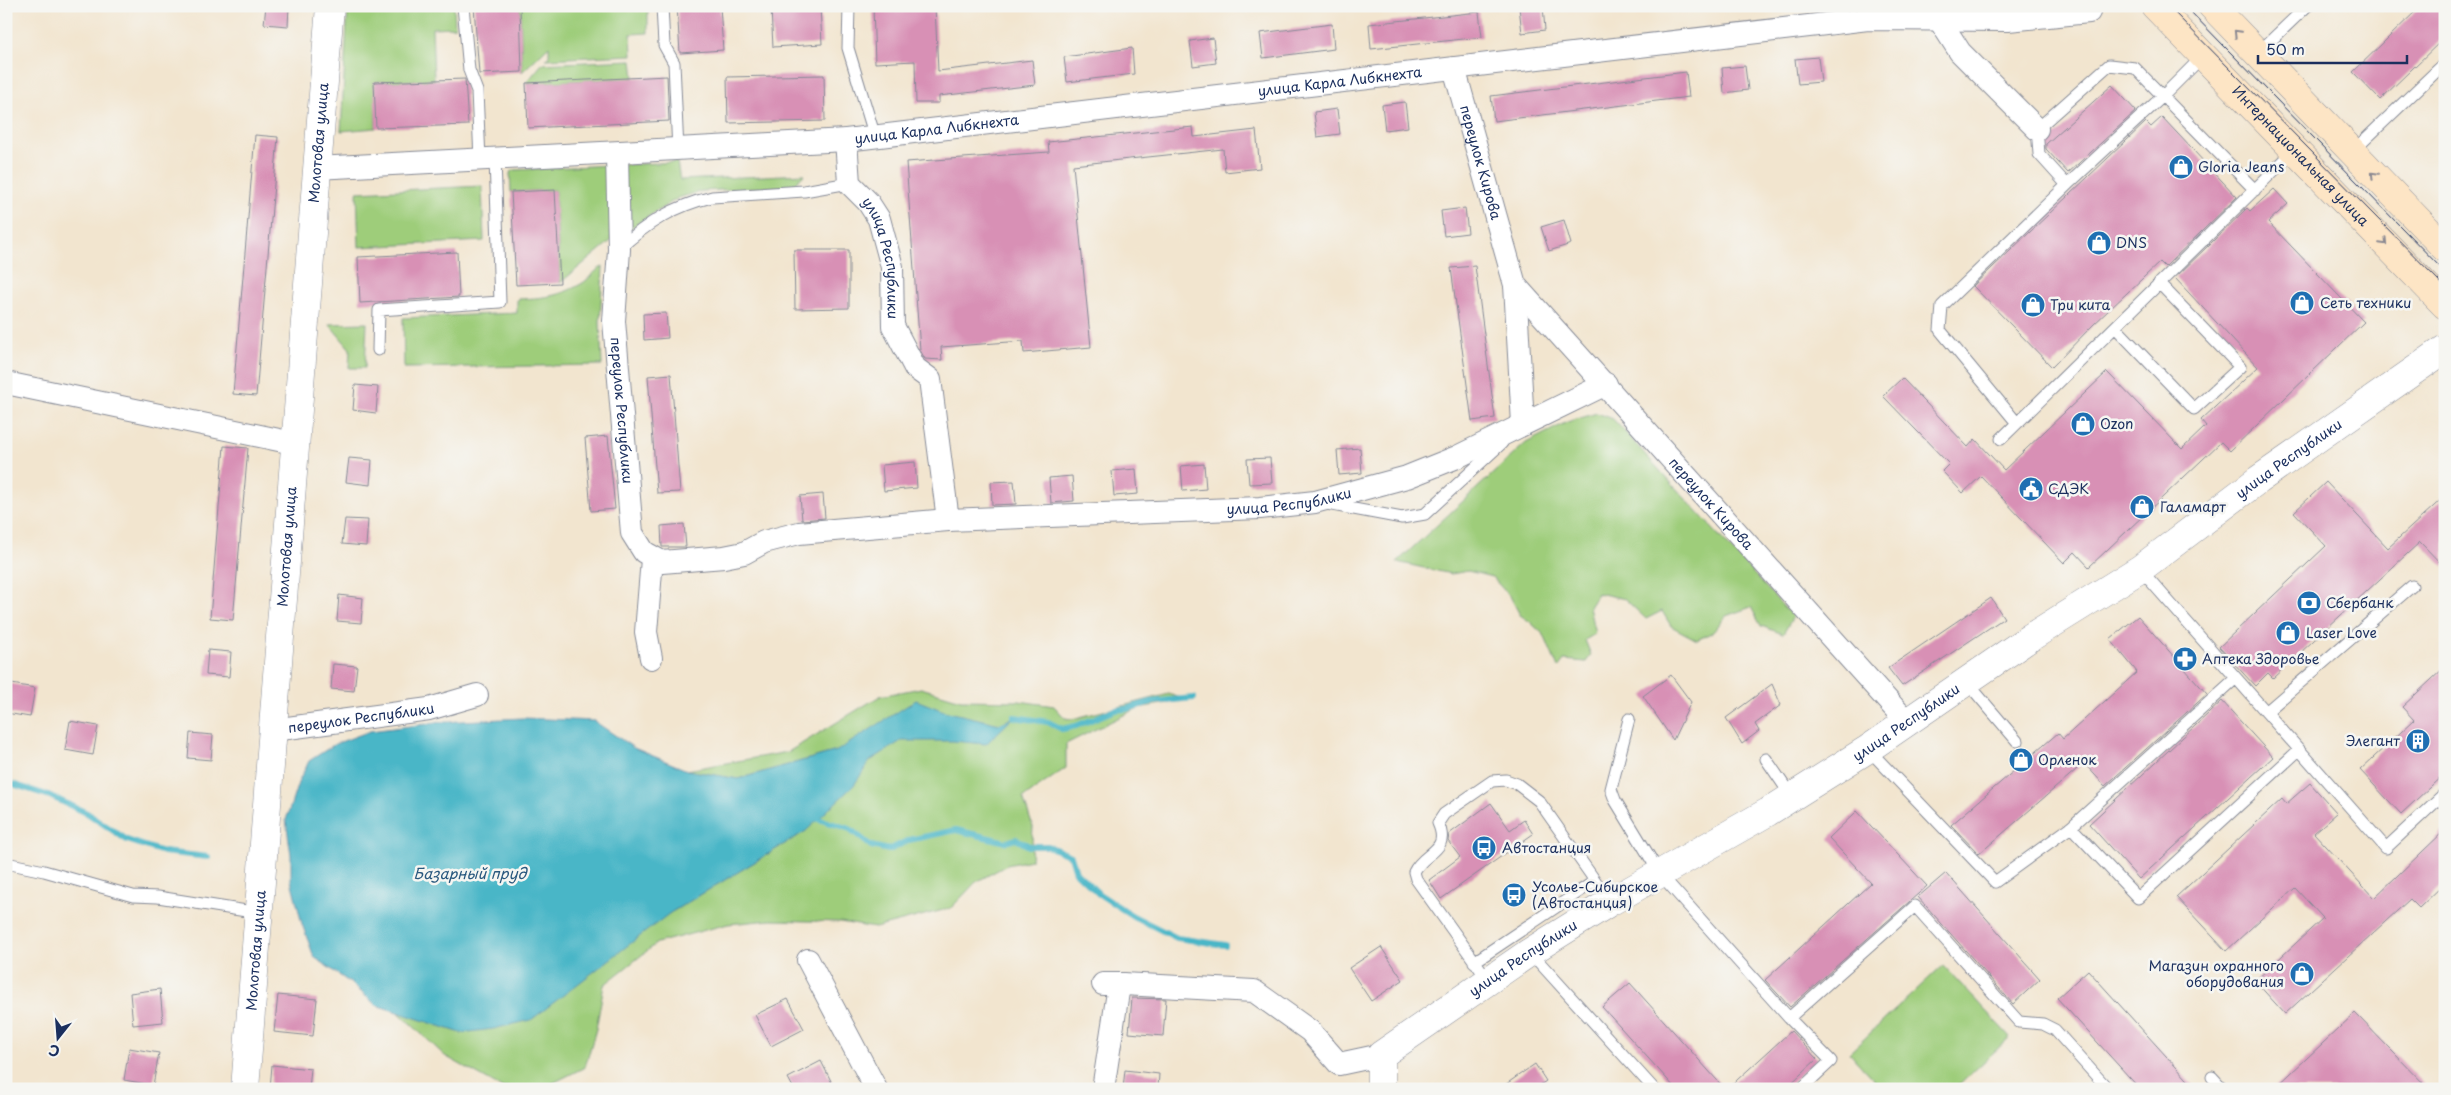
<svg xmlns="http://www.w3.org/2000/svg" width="2451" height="1095" viewBox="0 0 2451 1095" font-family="'Playpen Sans',sans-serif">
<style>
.green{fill:#9ecd7a;stroke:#5c7e6c}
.water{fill:#4ab6c7;stroke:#327292}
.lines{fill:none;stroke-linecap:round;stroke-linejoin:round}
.stream{stroke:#4ab6c7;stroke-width:6}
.building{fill:#d890b5}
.service-casing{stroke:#868a96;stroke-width:13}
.minor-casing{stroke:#868a96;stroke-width:24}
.tertiary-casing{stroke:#868a96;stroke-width:29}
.secondary-casing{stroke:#868a96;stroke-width:29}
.service{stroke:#fff;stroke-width:11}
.minor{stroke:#fff;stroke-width:22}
.tertiary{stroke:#fff;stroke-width:28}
.secondary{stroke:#fde5c5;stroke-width:28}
.tram{stroke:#1b2f5e;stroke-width:1}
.oneway{stroke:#8c8a92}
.labels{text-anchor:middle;stroke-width:5;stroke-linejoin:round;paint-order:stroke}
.street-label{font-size:14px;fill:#1b2f5e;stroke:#f6f6f2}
.poi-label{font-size:14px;fill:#1b2f5e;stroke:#f6f6f2;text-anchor:start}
.water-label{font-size:15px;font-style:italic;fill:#29587e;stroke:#f6f6f2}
</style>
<rect width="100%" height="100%" fill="#f6f6f2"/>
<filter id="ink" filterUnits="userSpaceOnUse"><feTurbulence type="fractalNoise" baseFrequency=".02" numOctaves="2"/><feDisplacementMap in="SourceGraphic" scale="10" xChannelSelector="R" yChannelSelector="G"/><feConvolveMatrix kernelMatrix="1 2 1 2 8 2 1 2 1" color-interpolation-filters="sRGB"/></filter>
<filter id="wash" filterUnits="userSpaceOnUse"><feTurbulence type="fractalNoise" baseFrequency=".0096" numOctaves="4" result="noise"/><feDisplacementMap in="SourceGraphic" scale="20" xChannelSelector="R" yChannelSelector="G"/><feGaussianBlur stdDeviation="1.12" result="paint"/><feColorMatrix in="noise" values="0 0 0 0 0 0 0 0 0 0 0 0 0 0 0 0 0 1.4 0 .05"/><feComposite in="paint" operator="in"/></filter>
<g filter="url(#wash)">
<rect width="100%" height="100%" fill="#f2e5cf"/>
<path class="green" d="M348,6H454L455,27L432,28L434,80L375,82L376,128L341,131Z
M520,6L648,7V33L631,34L632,55L546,59L549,56V46L522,72Z
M632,60L634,78L526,83L542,64Z
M677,162L680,180L805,174L792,186L702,191L678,198L624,232L622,165Z
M610,165L612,240L560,283L555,190L511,192L510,173L514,170Z
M482,186L484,241L359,247L357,192Z
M603,267L600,322L602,365L404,368L403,318L517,313V299C542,298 558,297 581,284C590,279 594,270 603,267Z
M367,323L365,368H349L350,349L329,324Z
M1597,413L1613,419L1793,617L1783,634L1761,626L1751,607L1726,616L1713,632L1697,640L1671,626L1662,611L1646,619L1625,599L1598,593L1589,607L1595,634L1585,640L1591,655L1586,662L1564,660L1558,668L1544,635L1529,621L1520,615L1511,598L1492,577L1468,571L1451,574L1397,562L1526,443L1567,422Z
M921,688L961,700L1019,701L1054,706L1065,718L1072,719L1169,694L1186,700L1138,708L1066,744V768L1023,798L1033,827L1031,860L1007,865L976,882L951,908L875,928L840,922L771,920L728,924L657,943L604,985L596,1029L585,1067L541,1089L502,1088L445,1056L398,1012L461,1033L670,913L806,831L837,751L738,779L687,770L788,752L880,696Z
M1943,965L2010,1037L1955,1089H1882L1849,1053Z"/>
<path class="water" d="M916,700L944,711L1000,724L1014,717L986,744L953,741H901L870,761L854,785L806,831L670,913L531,1020L493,1029L461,1033L376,1005L353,985L314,957L302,924L291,880V855L286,820L298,783L309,761L335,744L370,731L442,722L523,718L594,721L634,748L687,770L738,779L837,751Z"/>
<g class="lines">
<path class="stream" d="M1014,717L1048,722L1062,729L1076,726L1115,710L1126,709L1151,702L1194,698
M6,782L50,796L87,813L127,840L163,852L208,857
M818,819L850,829L871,846L889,850L909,840L956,830L1006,842L1016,839L1029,846H1048L1071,856L1076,872L1099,894L1133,916L1177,938L1225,945"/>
</g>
<g id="blocks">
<path class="building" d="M266,6H289L288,26L264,24Z
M474,6H520L522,72L479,74Z
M677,6H720L723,50L680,53Z
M812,6H820L822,44L773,47L771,9Z
M873,6H935L938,71L1032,60L1035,85L939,96V103H916L915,61L875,63Z
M1530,6H1543L1545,30L1522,33L1519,7Z
M2421,6H2445V37L2380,100L2353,72Z
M1479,12L1482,37L1371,49L1369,24Z
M1332,24L1334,49L1263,58L1260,33Z
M1213,38L1216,63L1193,66L1190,41Z
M1132,48L1134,74L1067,82L1064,57Z
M1818,57L1821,82L1798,84L1795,59Z
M1745,66L1748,90L1724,93L1722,68Z
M1686,72L1689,97L1494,121L1491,96Z
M824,75L825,121L728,123L727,77Z
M667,76L669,121L528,128L526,83Z
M465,79L468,125L376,128L374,82Z
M2112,85L2136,111L2068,173L2046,149V144Z
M1405,102L1408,127L1385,130L1382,105Z
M1337,109L1340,134L1317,137L1314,112Z
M2162,117L2237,197L2165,267L2160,262L2093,325L2052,367L1973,286L2146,122L2151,127Z
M1193,127L1194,137L1256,130L1260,168L1225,172L1223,149L1073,165L1091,347L1024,353L1023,341L941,347L942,360L925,359L920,350L906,162L1049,152L1048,142Z
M255,135L278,137L256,396L233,394Z
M2274,189L2288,204L2268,222L2364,322L2230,451L2221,442L2089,567L2075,552L2064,563L1981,476L1963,493L1942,471L1949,464L1883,396L1902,378L1968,447L1975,439L2004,470L2107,372L2182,449L2206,426L2201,420L2258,367L2175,278L2247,208L2250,211Z
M555,190L560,283L516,285L511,192Z
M1465,208L1468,233L1444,236L1441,211Z
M1564,220L1571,244L1549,251L1541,227Z
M794,250H849V308L795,309Z
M457,252L459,297L360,303L358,257Z
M1475,266L1495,418L1472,421L1451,268Z
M666,313L668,338L644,340L643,314Z
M671,374L680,492L657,493L648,376Z
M355,385L378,387L376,413L353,410Z
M608,436L615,509L591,511L585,438Z
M224,446L248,448L233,620L210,618Z
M1360,448L1362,473L1339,475L1337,450Z
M349,458L372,460L370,485L346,482Z
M1270,458L1272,483L1249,484L1247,459Z
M915,462L917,488L884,491L882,465Z
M1204,464L1206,489L1183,491L1181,466Z
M1136,469L1138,494L1114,496L1112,471Z
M1072,476L1074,501L1051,503L1049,478Z
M1014,481L1016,504L992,505L991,482Z
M2326,482L2388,548L2445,496V568L2420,542L2273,678L2268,673L2255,686L2219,647L2326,546L2294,512Z
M823,494L825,518L802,520L800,496Z
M345,519L368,520L366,546L342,544Z
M684,524L686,547H662L661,526Z
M339,595L363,598L361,623L337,621Z
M1991,598L2004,618L1902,686L1888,668Z
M2138,616L2207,694L2105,786L2084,763L1979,854L1951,825L2058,733L2063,739L2137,672L2110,639Z
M208,650L231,652L229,677L206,675Z
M333,664L357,666L354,691L331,689Z
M2445,667V773L2401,814L2360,770L2414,720L2402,707Z
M1671,675L1691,702L1673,740L1643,696Z
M6,683L35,688L30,717L6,713Z
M1772,684L1781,705L1755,724L1759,731L1742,744L1726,718Z
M2222,701L2273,757L2139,879L2089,824Z
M70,721L98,726L93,755L65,750Z
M190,733L213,735L211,760L188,758Z
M2310,783L2337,813L2314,833L2374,898L2445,830V883L2419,908L2410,899L2285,1014L2255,981L2323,918L2295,888L2226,951L2176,897L2282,799L2286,804Z
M1491,803L1510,830L1524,820L1533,834L1441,899L1429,880L1460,857L1448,841L1449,834Z
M1857,811L1927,886L1790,1007L1765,980L1871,883L1829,838Z
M1946,873L2040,979L2013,1004L1918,897Z
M1381,947L1403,980L1371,1001L1349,968Z
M2088,970L2196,1089H2140L2057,998Z
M1630,983L1725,1089H1676L1602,1007Z
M160,989L163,1022L133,1025L130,993Z
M278,995L317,999L313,1036L274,1032Z
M1132,998L1166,999L1163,1036L1129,1033Z
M788,999L804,1029L771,1046L755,1015Z
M2355,1013L2429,1089H2274Z
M1791,1031L1817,1059L1785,1089H1727Z
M129,1048L159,1053L153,1085L124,1080Z
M821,1061L835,1089H794L788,1078Z
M1535,1064L1546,1081L1534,1089H1499Z
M272,1065L311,1069L309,1089H270Z
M1125,1070L1159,1074L1158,1089H1123Z"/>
</g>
</g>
<g filter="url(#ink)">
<use href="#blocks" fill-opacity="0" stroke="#868a96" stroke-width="1"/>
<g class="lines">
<defs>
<path id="service" d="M463,6L469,70L477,91L480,160
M662,6L664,45L674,63L678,151
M849,6L848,48L875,137
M2258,53L2307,6
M2352,152L2445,63
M2067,185L2163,96L2203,56
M619,249C647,223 674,206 712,197L804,191L849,183
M2115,327L2194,409L2240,367L2159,283
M378,350L379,310L500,302L495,159
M2017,423L1940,330L1942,306L2067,185L2039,154L2037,129L2109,65L2135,68L2255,190
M2001,439L2295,150
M1327,504L1402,518L1425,514L1502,443
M2140,569L2386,848L2445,793
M1966,681L2017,741
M2266,712L2412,586
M1629,719L1611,789L1615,800L1660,874L1789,1018L1831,1061L1801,1089
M1868,749L1995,882L2071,827L2236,678
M1766,759L1792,797
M2071,827L2138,898L2299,750
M6,863L44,871L133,896L158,897L259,913
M1530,952L1654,1089
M1474,962L1595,881
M1488,980L1416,879L1414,872C1424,851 1451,852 1438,823L1444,814L1492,781L1506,780L1517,784L1539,801L1610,902
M1789,1018L1915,906L2019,1022L2043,1024L2055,1030L2108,1089
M2212,1077L2223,1089"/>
<g id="minor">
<path d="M1933,10L1960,52L2037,129"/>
<path id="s1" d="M1454,68L1515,285L1907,722"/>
<path id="s2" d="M846,140L849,183L868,202L879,219L892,267L893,326L915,368L930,379L948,520L1260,508L1315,502L1407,477L1457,457L1606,384"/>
<path id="s3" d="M617,153L619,250L614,321L632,533L644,552L662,562L724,557L744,553L764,542L799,533L948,520"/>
<path id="s4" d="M316,168L846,140L1868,19L2008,20L2089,12"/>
<path d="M1515,285L1523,424"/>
<path d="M6,383L293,443"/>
<path d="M651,658L646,632L652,559"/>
<path id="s5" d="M273,730L429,709L477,695"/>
<path d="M808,960L876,1089"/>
<path d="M1123,984L1254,991L1310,1031L1339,1064L1381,1055"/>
<path d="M1103,1089L1118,992L1123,984H1103"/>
</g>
<g id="tertiary">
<path id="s6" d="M245,1089C274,728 299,367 330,6"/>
<path id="s7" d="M1381,1089V1055L1530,952L1610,902L1768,812L1868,749L2031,637L2140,569L2258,480L2445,349"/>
</g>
<g id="secondary">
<path id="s8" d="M2155,6L2445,305"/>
<path d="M2212,6L2445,248"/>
</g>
</defs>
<use href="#service" class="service-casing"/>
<use href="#minor" class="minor-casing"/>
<use href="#tertiary" class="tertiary-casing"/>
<use href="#secondary" class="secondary-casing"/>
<use href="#service" class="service"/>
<use href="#minor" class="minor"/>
<use href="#tertiary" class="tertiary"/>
<use href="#secondary" class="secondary"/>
<path class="tram" d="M2002,6H2012
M2168,6L2445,287
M2185,6L2445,272"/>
</g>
<defs><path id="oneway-chevron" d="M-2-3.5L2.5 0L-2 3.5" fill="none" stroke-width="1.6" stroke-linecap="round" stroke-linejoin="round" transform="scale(1.25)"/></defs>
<g class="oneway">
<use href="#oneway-chevron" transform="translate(2237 33) rotate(-134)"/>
<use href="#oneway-chevron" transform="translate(2374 175) rotate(-134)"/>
<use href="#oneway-chevron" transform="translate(2384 242) rotate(46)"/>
</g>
</g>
<defs>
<symbol id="shop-disc" viewBox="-11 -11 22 22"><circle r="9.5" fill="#1f6fb2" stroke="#f6f6f2"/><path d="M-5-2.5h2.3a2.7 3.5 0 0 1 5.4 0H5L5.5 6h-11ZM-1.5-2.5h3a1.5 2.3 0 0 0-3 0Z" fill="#fff"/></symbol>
<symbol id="civic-disc" viewBox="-11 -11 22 22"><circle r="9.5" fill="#1f6fb2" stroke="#f6f6f2"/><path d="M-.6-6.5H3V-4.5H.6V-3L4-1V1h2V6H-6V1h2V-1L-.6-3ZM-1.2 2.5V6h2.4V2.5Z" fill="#fff"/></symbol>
<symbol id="bank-disc" viewBox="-11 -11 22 22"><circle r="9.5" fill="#1f6fb2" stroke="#f6f6f2"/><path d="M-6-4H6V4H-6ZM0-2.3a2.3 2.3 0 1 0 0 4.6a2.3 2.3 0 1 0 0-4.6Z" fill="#fff"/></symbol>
<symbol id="pharmacy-disc" viewBox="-11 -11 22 22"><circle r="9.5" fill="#1f6fb2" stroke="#f6f6f2"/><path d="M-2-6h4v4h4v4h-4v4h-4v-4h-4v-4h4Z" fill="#fff"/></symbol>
<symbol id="building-disc" viewBox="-11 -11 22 22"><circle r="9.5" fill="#1f6fb2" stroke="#f6f6f2"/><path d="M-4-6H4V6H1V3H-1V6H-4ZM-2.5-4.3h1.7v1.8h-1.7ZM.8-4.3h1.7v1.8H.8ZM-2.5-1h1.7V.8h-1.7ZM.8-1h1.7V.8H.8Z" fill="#fff"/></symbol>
<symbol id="bus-disc" viewBox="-11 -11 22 22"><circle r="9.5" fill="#1f6fb2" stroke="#f6f6f2"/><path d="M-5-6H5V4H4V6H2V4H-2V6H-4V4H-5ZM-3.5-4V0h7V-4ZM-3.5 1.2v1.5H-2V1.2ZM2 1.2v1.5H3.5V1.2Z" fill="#fff"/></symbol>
</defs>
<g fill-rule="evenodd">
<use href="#shop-disc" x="2167" y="153" width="28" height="28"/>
<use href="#shop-disc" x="2085" y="229" width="28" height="28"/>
<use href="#shop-disc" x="2288" y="289" width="28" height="28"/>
<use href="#shop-disc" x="2019" y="291" width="28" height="28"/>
<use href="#shop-disc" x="2069" y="410" width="28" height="28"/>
<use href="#civic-disc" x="2017" y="475" width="28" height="28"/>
<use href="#shop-disc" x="2128" y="493" width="28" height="28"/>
<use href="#bank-disc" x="2295" y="589" width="28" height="28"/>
<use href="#shop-disc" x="2274" y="619" width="28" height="28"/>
<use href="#pharmacy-disc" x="2171" y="645" width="28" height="28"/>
<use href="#building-disc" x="2404" y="727" width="28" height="28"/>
<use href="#shop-disc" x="2007" y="746" width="28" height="28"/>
<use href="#bus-disc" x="1470" y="834" width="28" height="28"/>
<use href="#bus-disc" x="1500" y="881" width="28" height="28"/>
<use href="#shop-disc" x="2288" y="960" width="28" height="28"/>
</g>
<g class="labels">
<g class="street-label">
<text dy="5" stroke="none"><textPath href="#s4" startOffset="1028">улица Карла Либкнехта</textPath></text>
<text dy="5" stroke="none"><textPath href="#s4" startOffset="622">улица Карла Либкнехта</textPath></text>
<text dy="5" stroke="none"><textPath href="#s6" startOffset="949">Молотовая улица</textPath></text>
<text dy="5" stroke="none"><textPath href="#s8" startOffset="209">Интернациональная улица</textPath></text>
<text dy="5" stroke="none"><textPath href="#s1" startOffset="98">переулок Кирова</textPath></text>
<text dy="5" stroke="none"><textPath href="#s2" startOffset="129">улица Республики</textPath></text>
<text dy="5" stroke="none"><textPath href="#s3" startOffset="258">переулок Республики</textPath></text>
<text dy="5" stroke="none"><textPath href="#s7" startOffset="1121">улица Республики</textPath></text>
<text dy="5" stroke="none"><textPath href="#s2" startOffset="749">улица Республики</textPath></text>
<text dy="5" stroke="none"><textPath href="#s1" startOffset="519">переулок Кирова</textPath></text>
<text dy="5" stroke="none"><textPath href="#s6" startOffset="544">Молотовая улица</textPath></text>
<text dy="5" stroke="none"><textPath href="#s5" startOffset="89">переулок Республики</textPath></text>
<text dy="5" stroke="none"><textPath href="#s7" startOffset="656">улица Республики</textPath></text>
<text dy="5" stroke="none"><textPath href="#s6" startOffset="139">Молотовая улица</textPath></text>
<text dy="5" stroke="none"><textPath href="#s7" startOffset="206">улица Республики</textPath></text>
</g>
<g class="poi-label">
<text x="2198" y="172">Gloria Jeans</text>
<text x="2116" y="248">DNS</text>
<text x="2320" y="308">Сеть техники</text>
<text x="2050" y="310">Три кита</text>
<text x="2100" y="429">Ozon</text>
<text x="2048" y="494">СДЭК</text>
<text x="2160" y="512">Галамарт</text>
<text x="2326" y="608">Сбербанк</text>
<text x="2306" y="638">Laser Love</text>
<text x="2202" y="664">Аптека Здоровье</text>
<text x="2400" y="746" text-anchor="end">Элегант</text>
<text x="2038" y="765">Орленок</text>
<text x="1502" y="853">Автостанция</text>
<text x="1532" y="892">Усолье-Сибирское<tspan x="1532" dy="16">(Автостанция)</tspan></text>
<text x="2284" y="971" text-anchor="end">Магазин охранного<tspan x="2284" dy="16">оборудования</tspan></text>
</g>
<g class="water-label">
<text x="470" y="879">Базарный пруд</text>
</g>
</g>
<rect width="2451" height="1095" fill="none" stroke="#f6f6f2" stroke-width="25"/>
<g transform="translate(58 1038) rotate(197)" stroke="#f6f6f2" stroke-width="4" paint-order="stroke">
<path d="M0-4L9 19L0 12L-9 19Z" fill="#1b2f5e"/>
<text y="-8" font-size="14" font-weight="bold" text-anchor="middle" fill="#1b2f5e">С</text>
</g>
<path d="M2258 55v8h149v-8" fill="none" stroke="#1b2f5e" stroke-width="2.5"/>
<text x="2266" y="55" font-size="15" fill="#1b2f5e" stroke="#f6f6f2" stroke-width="4" paint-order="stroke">50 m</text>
</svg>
